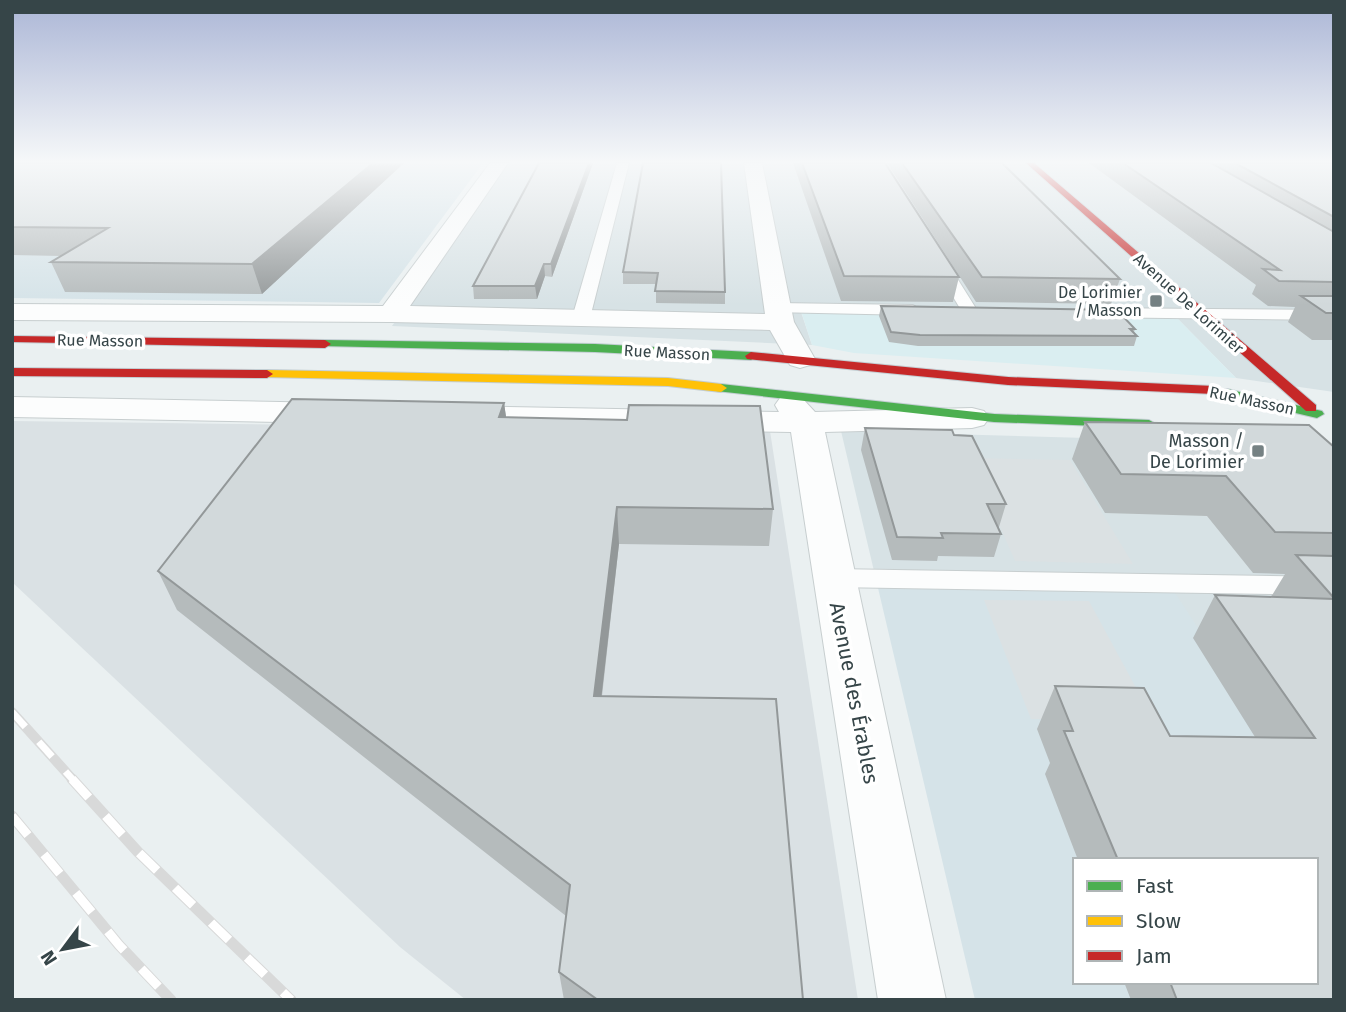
<svg xmlns="http://www.w3.org/2000/svg" width="1346" height="1012" viewBox="0 0 1346 1012" font-family="'Fira Sans',sans-serif">
<style>
.residential{fill:#d7e2e5}
.commercial{fill:#daeef1}
.industrial{fill:#dae1e4}
.education{fill:#d5e3e8;fill-rule:evenodd}
.parking{fill:#dbe1e3}
.lines{fill:none;stroke-linecap:round;stroke-linejoin:round}
.lane-casing{stroke:#c7cecf;stroke-width:2}
.street-casing{stroke:#c7cecf;stroke-width:2}
.fast-casing{stroke:#c3ced3;stroke-width:2}
.slow-casing{stroke:#c3ced3;stroke-width:2}
.jam-casing{stroke:#c3ced3;stroke-width:2}
.lane{fill:#fcfdfd;fill-rule:evenodd}
.street{fill:#fcfdfd;fill-rule:evenodd}
.fast{fill:#4caf50;fill-rule:evenodd}
.slow{fill:#ffc107;fill-rule:evenodd}
.jam{fill:#c62828;fill-rule:evenodd}
.rail-far1-casing{stroke:#d8d9d9;stroke-width:10}
.rail-casing{stroke:#d8d9d9;stroke-width:11}
.rail-far1{stroke:#fff;stroke-width:7;stroke-dasharray:20;stroke-linecap:butt}
.rail{stroke:#fff;stroke-width:9;stroke-dasharray:25;stroke-linecap:butt}
.wall{fill:#b5bbbc}
.shaded-wall{fill:#939899}
.building{fill:#d2d9db;stroke:#939899;stroke-width:2}
.poi-dot{fill:#758183;stroke:#fff;stroke-width:2.5}
.labels{text-anchor:middle;stroke-width:7;stroke-linejoin:round;paint-order:stroke}
.far-poi-label{font-size:16px;fill:#364548;stroke:#fff;text-anchor:end}
.far-street-label{font-size:16px;fill:#364548;stroke:#fff}
.poi-label{font-size:18px;fill:#364548;stroke:#fff;text-anchor:end}
.near-street-label{font-size:21px;fill:#364548;stroke:#fff}
</style>
<rect width="100%" height="100%" fill="#eaf0f1"/>
<path class="residential" d="M509,163H1334V392L1236,378L1175,316L801,312L812,345L392,326Z
M841,431L1299,444L1334,770L874,571Z"/>
<path class="commercial" d="M801,311L1175,316L1236,378L854,353L812,345Z"/>
<path class="industrial" d="M12,421L770,431L858,1000H466L400,947L12,582Z"/>
<path class="education" d="M12,163H483L379,303L12,298Z
M874,571L1166,579L1289,768L1334,770V1000H975ZM1075,860H1316V982H1075Z"/>
<path class="parking" d="M970,458L1070,460L1133,564L1015,561Z
M984,600L1089,601L1154,721L1031,719Z"/>
<g class="lines">
<defs>
<path id="lane" d="M617,163H629L590,318L581,323L572,318Z
M940,257L945,259L977,310L975,314L969,315L961,310L932,262Z
M777,303L913,305L921,310L913,315L771,312L769,308Z
M1089,308L1334,310V320L1083,317L1080,313L1083,309Z
M833,569L1334,577V595L833,587L823,584L819,578L823,572Z"/>
<path id="street" d="M490,163H508L410,306L765,314L744,163H762L794,322L815,359L810,365L800,368L790,365L770,330L391,322L12,320V304L383,306Z
M791,395L802,398L815,412L972,408L984,411L989,418L984,425L972,428L825,432L946,1000H878L791,432L455,426L443,423L438,416L443,409L455,406L779,412L775,405L780,398Z
M12,397L332,403L344,406L348,413L344,420L332,423L12,417Z"/>
<path id="fast" d="M325,340L595,344L751,352L757,356L751,360L595,352L321,346V342Z
M721,384L994,414L1149,420L1156,424L1149,428L994,422L716,391L715,388Z
M1227,389L1322,411L1324,414L1317,418L1222,396V390Z"/>
<path id="slow" d="M267,370L668,378L721,384L727,388L721,392L668,386L263,377L261,374Z"/>
<path id="jam" d="M1026,163H1034L1316,405V411H1306Z
M12,336L325,340L331,344L325,348L12,342Z
M751,352L1008,377L1214,386L1233,393L1227,397L1214,394L1008,385L747,359L745,356Z
M12,368L267,370L273,374L267,378L12,376Z"/>
</defs>
<use href="#lane" class="lane-casing"/>
<use href="#street" class="street-casing"/>
<use href="#fast" class="fast-casing"/>
<use href="#slow" class="slow-casing"/>
<use href="#jam" class="jam-casing"/>
<use href="#lane" class="lane"/>
<use href="#street" class="street"/>
<use href="#fast" class="fast"/>
<use href="#slow" class="slow"/>
<use href="#jam" class="jam"/>
<defs>
<path id="rail-far1" d="M12,712L74,781"/>
<path id="rail" d="M72,779L138,852L291,1000
M12,816L119,945L171,1000"/>
</defs>
<use href="#rail-far1" class="rail-far1-casing"/>
<use href="#rail" class="rail-casing"/>
<use href="#rail-far1" class="rail-far1"/>
<use href="#rail" class="rail"/>
</g>
<path class="wall" d="M12,163H404L262,294L65,292L51,262L62,256L12,255Z
M539,163H593L552,277L545,276L537,299H474L473,286Z
M643,163L725,292V304L656,303V284H623V272Z
M793,163H885L959,277L953,302L841,301Z
M887,163H1002L1120,279L1111,304L976,302Z
M1089,163H1334V340H1312L1288,322L1295,307L1268,306L1252,294L1256,285Z
M881,306L1135,329L1134,332L1137,336L1134,346H918L889,342L879,316Z
M504,403L506,417L773,509L769,546L619,544L602,696L803,1000H564L559,972L566,916L177,610L158,571Z
M1085,422L1334,447V1000H1131L1124,982H1316V860H1078L1045,774L1050,763L1037,729L1055,686L1170,736L1255,737L1193,638L1215,595L1271,597L1285,574L1253,573L1207,516L1105,513L1072,459Z
M865,428L954,435L1006,504L999,527H998L1001,534L994,557L938,556L937,561L892,560L861,450Z"/>
<path class="shaded-wall" d="M373,163H404L262,294L252,264Z
M589,163H593L552,277L551,264Z
M544,264L545,276L537,299L535,286Z
M504,403L509,437L499,417Z
M617,507L619,544L597,735L594,696Z"/>
<path class="building" d="M12,163H373L252,264L51,262L108,228L12,227Z
M539,163H589L551,264H544L535,286H473Z
M643,163H721L725,292L655,291L658,273L623,272Z
M802,163H885L959,277L844,276Z
M902,163H1002L1120,279L982,277Z
M1123,163H1211L1334,232V282L1279,281L1263,269L1280,270Z
M1235,163H1334V217Z
M1301,296H1334V313H1326Z
M881,306L1117,310L1135,329H1130L1137,336L920,335L891,332Z
M292,399L504,403L499,417L627,420L629,405L760,406L773,509L617,507L594,696L776,699L803,1000H598L559,972L570,885L158,571Z
M1085,422L1309,425L1334,447V533L1275,532L1226,476L1121,474Z
M865,428L952,430L954,435L972,436L1006,504H987L1001,534L941,533L943,538L897,537Z
M1296,555L1334,556V598Z
M1215,595L1334,599V1000H1177L1170,982H1316V860H1118L1064,731H1073L1055,686L1144,688L1170,736L1315,738Z"/>
<linearGradient id="sky" x2="0" y2="1"><stop stop-color="#abb6d6"/><stop offset="0.53" stop-color="#f6f8f9"/><stop offset="1" stop-color="#f6f8f9" stop-opacity="0"/></linearGradient>
<rect width="1346" height="305" fill="url(#sky)"/>
<g class="poi-dot">
<rect x="1149" y="294" width="14" height="14" rx="3.5"/>
<rect x="1251" y="444" width="14" height="14" rx="3.5"/>
</g>
<g class="labels">
<g class="far-poi-label">
<text x="1142" y="298">De Lorimier<tspan x="1142" dy="18">/ Masson</tspan></text>
</g>
<g class="far-street-label">
<text transform="translate(1189 303) rotate(42)" y="6">Avenue De Lorimier</text>
<text transform="translate(100 340) rotate(1)" y="6">Rue Masson</text>
<text transform="translate(667 352) rotate(3)" y="6">Rue Masson</text>
<text transform="translate(1252 400) rotate(12)" y="6">Rue Masson</text>
</g>
<g class="poi-label">
<text x="1244" y="447">Masson /<tspan x="1244" dy="21">De Lorimier</tspan></text>
</g>
<g class="near-street-label">
<text transform="translate(854 693) rotate(79)" y="7">Avenue des Érables</text>
</g>
</g>
<rect width="1346" height="1012" fill="none" stroke="#364548" stroke-width="28"/>
<rect x="1073" y="858" width="245" height="126" fill="#ffffff" stroke="#afb5b6" stroke-width="2"/>
<rect x="1087" y="881" width="35" height="10" fill="#4caf50" stroke="#afb5b6" stroke-width="2"/>
<text x="1136" y="893" font-size="21" fill="#364548">Fast</text>
<rect x="1087" y="916" width="35" height="10" fill="#ffc107" stroke="#afb5b6" stroke-width="2"/>
<text x="1136" y="928" font-size="21" fill="#364548">Slow</text>
<rect x="1087" y="951" width="35" height="10" fill="#c62828" stroke="#afb5b6" stroke-width="2"/>
<text x="1136" y="963" font-size="21" fill="#364548">Jam</text>
<g transform="translate(63 949) rotate(238)" stroke="#ffffff" stroke-width="5" paint-order="stroke">
<path d="M0-5L12 26L0 18L-12 26Z" fill="#364548"/>
<text y="-10" font-size="19" font-weight="bold" text-anchor="middle" fill="#364548">N</text>
</g>
</svg>
